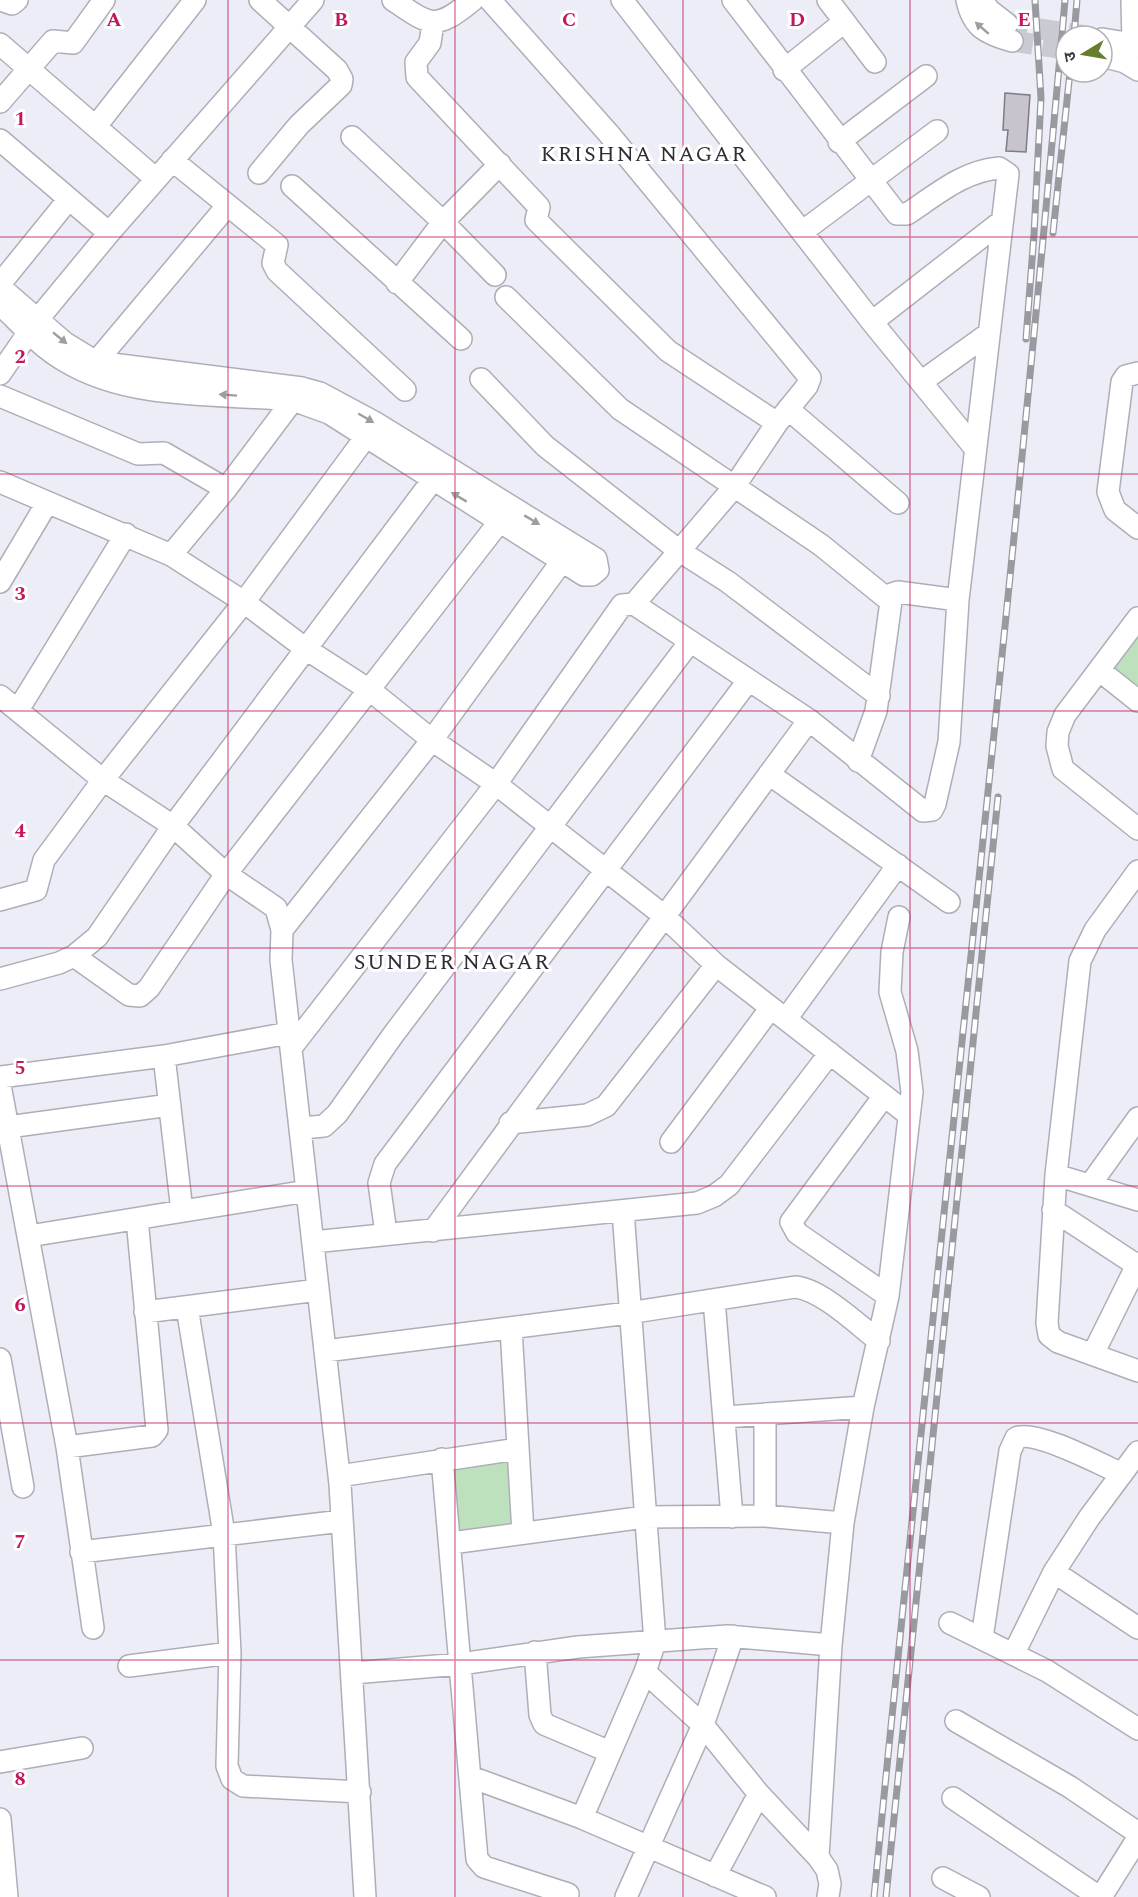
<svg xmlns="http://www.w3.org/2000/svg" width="1138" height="1897" viewBox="0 0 1138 1897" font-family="Spectral,'Noto Sans Devanagari',serif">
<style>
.green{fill:#bde1bc}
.building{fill:#c8c4ce;stroke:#7f7b84;stroke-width:1.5}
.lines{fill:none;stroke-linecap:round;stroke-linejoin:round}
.minor-tunnel{stroke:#cacad2;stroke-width:21;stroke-dasharray:21 10;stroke-linecap:butt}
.minor-casing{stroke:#aeaeb8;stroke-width:24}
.minor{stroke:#fff;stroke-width:21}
.rail-casing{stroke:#9999a0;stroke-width:7}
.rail{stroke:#fff;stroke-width:4.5;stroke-dasharray:14;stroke-linecap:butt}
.oneway{fill:#9e9ea0}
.grid{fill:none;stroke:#c2185b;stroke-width:1.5;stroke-opacity:0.55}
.labels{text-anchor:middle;stroke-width:6;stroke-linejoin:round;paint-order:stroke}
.neighbourhood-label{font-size:22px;letter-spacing:1.5px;fill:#2f2e36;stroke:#fff}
.grid-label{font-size:20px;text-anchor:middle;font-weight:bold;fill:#c2185b;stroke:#fff;stroke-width:6;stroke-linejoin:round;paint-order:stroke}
</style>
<rect width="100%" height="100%" fill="#ededf7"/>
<path class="green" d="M1138,634V687L1112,667Z
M511,1453L518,1528L452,1534L446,1461Z"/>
<path class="building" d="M1005,93L1030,95L1026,152L1006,151L1008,130H1003Z"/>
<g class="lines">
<path class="minor-tunnel" d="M1007,24L1085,36
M1012,41L1066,49"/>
<defs>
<path id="minor" d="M1,0L12,4L17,0
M393,0C431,26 435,31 473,0
M490,0L609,134L810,378L807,386L777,423L734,487L634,604
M622,0L872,322L974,447
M828,0L875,62
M967,0C973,28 987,34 1012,41
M982,0L989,10L1007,24
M1132,0L1133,44
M433,23L430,43L416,62L417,77L539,207L536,220L668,351L777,423
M1102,39L1133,44L1138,47
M0,44L156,179
M1102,56L1125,62L1138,70
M784,70L844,22
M0,102L53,41L73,43L104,0
M96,126L195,0
M352,137L443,222L495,275
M0,140L109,233
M839,142L926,76
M172,160L277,245L273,263L277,271L405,390
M259,173L299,125L341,85L342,79L337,70L260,0
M292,186L461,339
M802,232L937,131
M397,283L443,222L500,164
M0,284L68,200
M0,287L65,343L96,362L302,388L320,393L374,422L596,559L598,570L592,575H584L329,413L293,400C220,393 131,401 65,361C39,346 21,324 0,304
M506,297L620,409L821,545L890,601
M872,322L1002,221
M91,373L96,362L227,206
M1138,373L1126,376L1122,382L1108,492L1115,510L1138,528
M0,374L38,319L109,233L313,0
M481,379L545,446L678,550L728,582L879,696
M921,382L988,334
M0,396L138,454L164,453L226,489
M788,409L898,503
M0,482L171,555L244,602L306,649L371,691L432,740L496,784L663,915L716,965L909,1115
M171,555L226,489L293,400
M0,582L47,503
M1138,618L1065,715L1058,732L1057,746L1063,769L1138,829
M1099,670L1138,701
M0,696L103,780L173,826L226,874L276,908L282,930L281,960L340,1484L365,1897
M18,710L126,534
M858,761L876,711L892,594L898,592L958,600
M769,774L949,902
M1138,871L1095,930L1080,961L1056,1175L1047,1323L1049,1335L1058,1342L1138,1371
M0,900L36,890L44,860L103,780L244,602L365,438
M282,930L432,740L562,561
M74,956L129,995L140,996L149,988L226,874L500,521
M0,979L59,963L74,956L97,937L173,826L432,481
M786,1019L898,865
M291,1048L496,784L622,605L634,604L809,720L923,811L932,810L935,804L949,742L958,600L1008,174L999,168C963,171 936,195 907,214H897L733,0
M164,1056L182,1211
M0,1077L164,1056L289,1033
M0,1085L67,1447L93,1628
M884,1096L791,1222L797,1233L888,1296
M510,1123L587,1115L606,1106L716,965
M8,1127L170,1105
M302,1128L324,1126L337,1114L393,1035L689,643
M671,1142L770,1009
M1056,1175L1138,1200
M1090,1185L1138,1118
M1053,1210L1138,1266
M433,1231L809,720
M386,1233L379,1183L385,1164L748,681
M29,1236L307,1191
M313,1242L697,1203L714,1196L729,1185L830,1053
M714,1300L732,1517
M187,1307L224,1534L230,1653L227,1766L232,1779L243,1786L360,1792
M145,1312L318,1290
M511,1328L523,1533
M325,1351L628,1313L795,1287C821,1289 858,1325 879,1341
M1093,1354L1138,1263
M0,1359L23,1487
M725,1417L863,1407
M67,1447L152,1436L157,1430L137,1219
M442,1459L477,1859L484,1867L568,1894
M339,1476L517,1449
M765,1516V1414
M451,1543L645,1517L765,1516L843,1523
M81,1552L342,1521
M1054,1572L1138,1628
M950,1623L1047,1671L1138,1729
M982,1638L1010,1451L1016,1438C1035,1429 1102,1465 1122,1474
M535,1652L540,1715L544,1724L610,1752
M1014,1653L1054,1572L1089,1518L1138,1452
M129,1666L230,1653
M645,1672L703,1725L759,1794L818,1857L827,1870L830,1884L828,1897
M353,1673L460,1664L578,1647L727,1636L831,1645
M956,1721L1070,1787L1138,1833
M0,1762L82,1748
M471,1777L582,1818L765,1897
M953,1798L1099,1897
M582,1818L645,1672L655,1642L623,1211
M0,1819L7,1897
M818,1857L831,1645L843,1523L863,1407L888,1296L912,1092L907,1051L890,992L892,952L899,917
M715,1876L759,1794
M943,1878L979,1897
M626,1897L703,1725L733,1636
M1101,1897L1138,1838"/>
</defs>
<use href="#minor" class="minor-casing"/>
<use href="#minor" class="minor"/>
<defs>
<path id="rail" d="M1074,36L1077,0
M1053,233L1070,72
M1026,339L1034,234L1041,98L1035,0
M874,1897C936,1264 1009,633 1065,0
M886,1897L998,797"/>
</defs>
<use href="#rail" class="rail-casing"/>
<use href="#rail" class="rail"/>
</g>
<defs><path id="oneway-solid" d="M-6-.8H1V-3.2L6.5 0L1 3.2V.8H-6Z" transform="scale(1.5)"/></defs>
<g class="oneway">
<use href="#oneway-solid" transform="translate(982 28) rotate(-139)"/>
<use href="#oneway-solid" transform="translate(60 338) rotate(39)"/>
<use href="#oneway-solid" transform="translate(228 395) rotate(-176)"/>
<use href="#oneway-solid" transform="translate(366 418) rotate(30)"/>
<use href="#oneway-solid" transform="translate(459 497) rotate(-149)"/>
<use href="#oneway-solid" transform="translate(532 520) rotate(31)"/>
</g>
<path class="grid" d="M228,0V1897M455,0V1897M683,0V1897M910,0V1897M0,237H1138M0,474H1138M0,711H1138M0,948H1138M0,1186H1138M0,1423H1138M0,1660H1138"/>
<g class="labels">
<g class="neighbourhood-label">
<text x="644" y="161">KRISHNA NAGAR</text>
<text x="452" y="969">SUNDER NAGAR</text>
</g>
</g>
<g class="grid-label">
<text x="114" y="26">A</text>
<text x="341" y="26">B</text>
<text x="569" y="26">C</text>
<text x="797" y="26">D</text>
<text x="1024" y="26">E</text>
<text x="20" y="125">1</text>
<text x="20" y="363">2</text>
<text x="20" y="600">3</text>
<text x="20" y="837">4</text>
<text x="20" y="1074">5</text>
<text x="20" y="1311">6</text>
<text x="20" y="1548">7</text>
<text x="20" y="1785">8</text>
</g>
<g transform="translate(1084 54) rotate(259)"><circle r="28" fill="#ffffff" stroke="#b1b1b3" stroke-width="1.5"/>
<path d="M0-4.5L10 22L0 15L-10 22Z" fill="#667d2f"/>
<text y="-9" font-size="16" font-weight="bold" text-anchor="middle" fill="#3c3c40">उ</text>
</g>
</svg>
